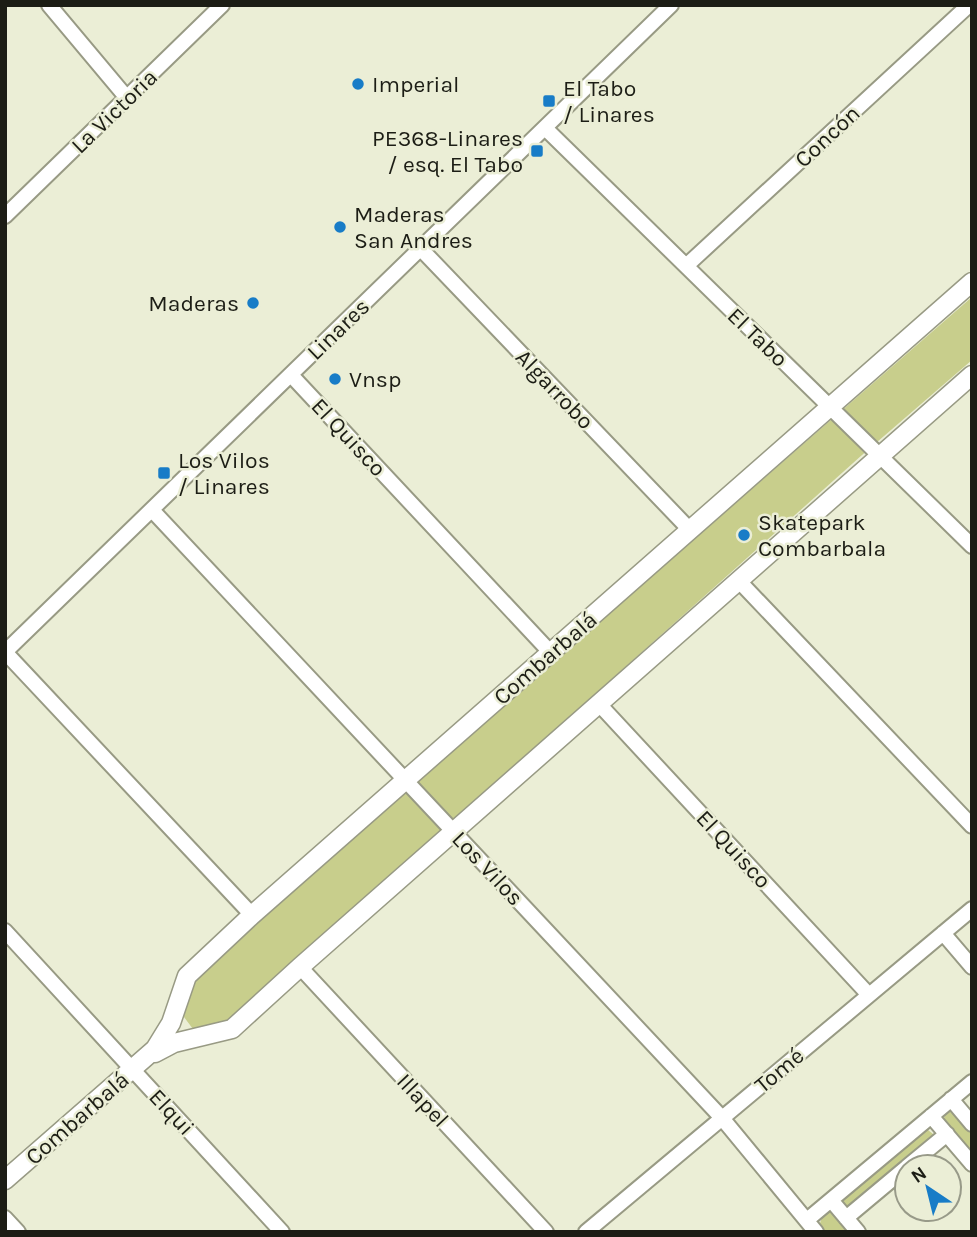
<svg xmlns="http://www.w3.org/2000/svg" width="977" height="1237" viewBox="0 0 977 1237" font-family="Karla,sans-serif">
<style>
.green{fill:#c8ce8c}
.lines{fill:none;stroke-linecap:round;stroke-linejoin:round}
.minor-casing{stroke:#989a84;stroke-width:18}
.major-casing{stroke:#989a84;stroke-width:21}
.minor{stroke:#fff;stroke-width:14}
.major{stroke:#fff;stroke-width:18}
.poi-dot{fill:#187cc7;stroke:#ebeed6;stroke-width:2.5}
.labels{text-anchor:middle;stroke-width:5;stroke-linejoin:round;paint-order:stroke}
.poi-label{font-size:23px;fill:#1c1d15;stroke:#ebeed6;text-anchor:start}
.street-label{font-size:23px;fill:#1c1d15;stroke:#ebeed6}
</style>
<rect width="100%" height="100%" fill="#ebeed6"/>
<path class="green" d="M972,297V360L862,455L231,1020L193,1029L181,1013L192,977Z
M950,1110L955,1112L972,1132V1161L943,1121L946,1112Z
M928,1130L933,1134L934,1138L848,1210L840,1202L924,1131Z
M829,1211L833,1212L851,1232H822C817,1223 822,1217 829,1211Z"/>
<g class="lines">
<defs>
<path id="minor" d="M49,5L127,98
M545,128L972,546
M5,216L222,5
M421,249L690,530
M686,266L969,5
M291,375L551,653
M152,510L722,1118L816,1232
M739,581L972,826
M5,652L671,5
M5,652L252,915
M599,704L869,995
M5,931L282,1232
M943,933L972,967
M300,967L546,1232
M951,1099L972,1124
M931,1116L972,1164
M907,1167L947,1134
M831,1200L858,1232
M5,1218L18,1232
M846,1218L907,1167
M807,1220L972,1082
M586,1232L972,909"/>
<path id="major" d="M155,1053L174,1043L232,1029L300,967L972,375
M5,1180L155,1049L171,1023L187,976L252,915L972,282"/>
</defs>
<use href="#minor" class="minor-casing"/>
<use href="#major" class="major-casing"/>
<use href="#minor" class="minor"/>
<use href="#major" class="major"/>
</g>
<g class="poi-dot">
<circle cx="358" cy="84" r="7"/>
<rect x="542" y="94" width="14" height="14" rx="3.5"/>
<rect x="530" y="144" width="14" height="14" rx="3.5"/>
<circle cx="340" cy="227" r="7"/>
<circle cx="253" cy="303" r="7"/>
<circle cx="335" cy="379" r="7"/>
<rect x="157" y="466" width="14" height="14" rx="3.5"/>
<circle cx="744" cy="535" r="7"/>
</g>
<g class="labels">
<g class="poi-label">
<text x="372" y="92">Imperial</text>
<text x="563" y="96">El Tabo<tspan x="563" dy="26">/ Linares</tspan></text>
<text x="523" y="146" text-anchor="end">PE368-Linares<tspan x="523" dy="26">/ esq. El Tabo</tspan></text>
<text x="354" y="222">Maderas<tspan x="354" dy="26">San Andres</tspan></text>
<text x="239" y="311" text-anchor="end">Maderas</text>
<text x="349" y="387">Vnsp</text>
<text x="178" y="468">Los Vilos<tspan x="178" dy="26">/ Linares</tspan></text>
<text x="758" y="530">Skatepark<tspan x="758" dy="26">Combarbala</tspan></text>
</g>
<g class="street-label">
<text transform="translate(114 111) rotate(-44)" y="8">La Victoria</text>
<text transform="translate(827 136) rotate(-43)" y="8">Concón</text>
<text transform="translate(338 329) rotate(-44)" y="8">Linares</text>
<text transform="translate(758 337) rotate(44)" y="8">El Tabo</text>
<text transform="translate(555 389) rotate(46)" y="8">Algarrobo</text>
<text transform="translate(349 437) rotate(47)" y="8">El Quisco</text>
<text transform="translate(545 658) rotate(-41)" y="8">Combarbalá</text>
<text transform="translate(734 849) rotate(47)" y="8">El Quisco</text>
<text transform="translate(488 868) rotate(47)" y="8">Los Vilos</text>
<text transform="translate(779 1070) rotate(-40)" y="8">Tomé</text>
<text transform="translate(423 1100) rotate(47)" y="8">Illapel</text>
<text transform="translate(172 1112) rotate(47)" y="8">Elqui</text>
<text transform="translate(77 1118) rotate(-41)" y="8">Combarbalá</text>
</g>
</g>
<rect width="977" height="1237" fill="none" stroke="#1c1d15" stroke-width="14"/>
<g transform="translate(928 1188) rotate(325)"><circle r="33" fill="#ebeed6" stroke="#989a89" stroke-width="2"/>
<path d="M0-5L12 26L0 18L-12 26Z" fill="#187cc7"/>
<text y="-10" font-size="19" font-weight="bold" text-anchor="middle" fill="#1c1d15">N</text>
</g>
</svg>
